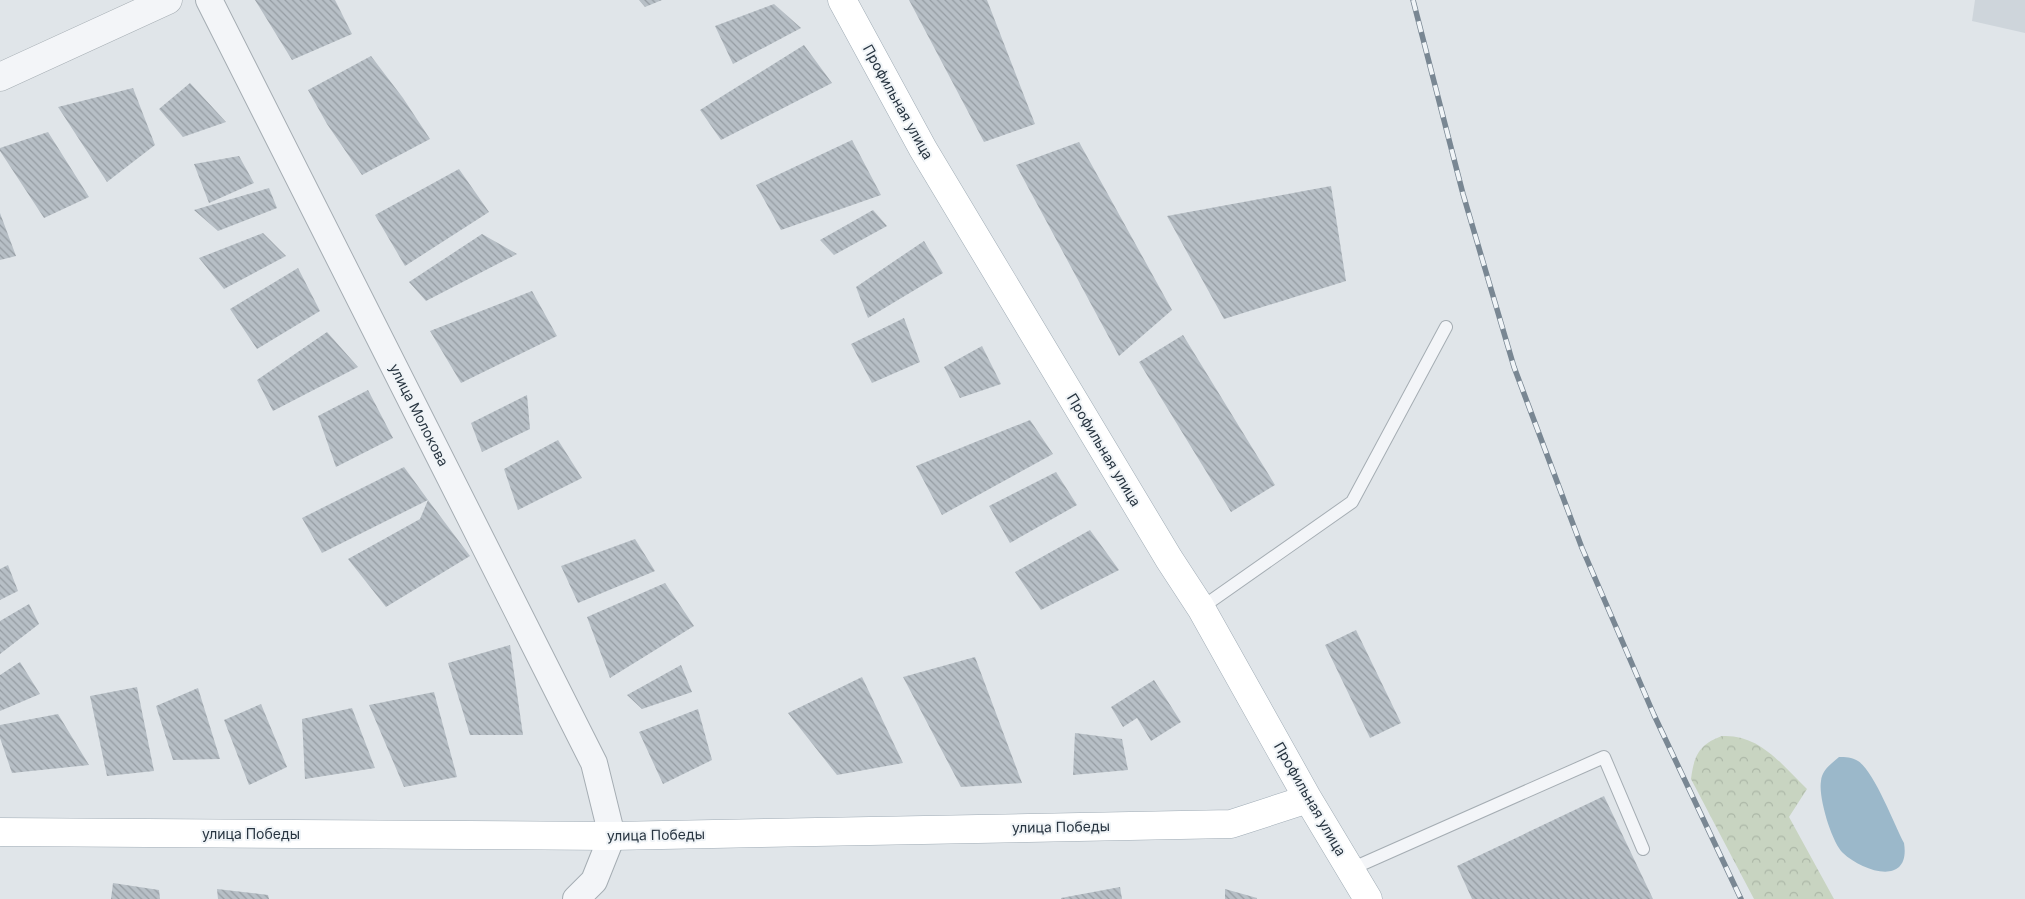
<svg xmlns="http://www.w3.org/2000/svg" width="2025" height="899" viewBox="0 0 2025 899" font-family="Inter,sans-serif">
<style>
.built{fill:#ced5db}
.forest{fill:url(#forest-crowns)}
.water{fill:#9bb8ca}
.building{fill:url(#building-back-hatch)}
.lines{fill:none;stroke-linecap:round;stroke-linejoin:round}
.service-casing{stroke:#a5adb3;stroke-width:14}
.minor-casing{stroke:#a5adb3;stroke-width:28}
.tertiary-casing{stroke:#a5adb3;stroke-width:29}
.primary-casing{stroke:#9fabb5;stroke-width:29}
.service{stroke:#f3f5f8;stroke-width:12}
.minor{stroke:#f3f5f8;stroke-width:26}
.tertiary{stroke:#f3f5f8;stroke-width:28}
.primary{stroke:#fff;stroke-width:28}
.rail-casing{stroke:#798793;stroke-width:5.5}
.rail{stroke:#f0f4f7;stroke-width:4;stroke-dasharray:11;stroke-linecap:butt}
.labels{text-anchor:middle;stroke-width:4;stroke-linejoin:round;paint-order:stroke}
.street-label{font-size:14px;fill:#283541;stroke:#f0f4f7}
</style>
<defs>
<pattern id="forest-crowns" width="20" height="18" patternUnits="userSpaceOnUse" patternTransform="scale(1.25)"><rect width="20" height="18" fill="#c8d4c1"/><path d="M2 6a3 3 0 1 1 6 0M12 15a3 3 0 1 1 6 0" fill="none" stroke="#acb7a7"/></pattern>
<pattern id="building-back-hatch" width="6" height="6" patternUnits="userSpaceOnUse" patternTransform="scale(1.25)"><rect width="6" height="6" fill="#b7bfc6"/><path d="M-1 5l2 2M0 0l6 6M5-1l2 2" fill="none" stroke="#959ca2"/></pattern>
</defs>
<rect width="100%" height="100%" fill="#e0e5e9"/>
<path class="built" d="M1975,0H2025V33L1972,21Z"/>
<path class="forest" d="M1722,736C1760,734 1782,765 1807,789L1789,817L1834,899H1754L1691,779C1694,756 1699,744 1722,736Z"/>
<path class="water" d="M1839,757C1845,757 1852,757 1858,761C1874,771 1894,824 1904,843C1911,887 1863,872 1843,853C1832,843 1818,797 1821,781C1822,770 1831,764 1839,757Z"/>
<path class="building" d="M255,0H335L352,34L292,60Z
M639,0H662L645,7Z
M909,0H987L1035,124L984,142Z
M774,4L801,28L733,64L715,26Z
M804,45L832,83L721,140L700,110Z
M371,56L403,98L430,139L362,175L327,124L308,90Z
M190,83L226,122L183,137L159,109Z
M133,88L155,145L107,182L58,107Z
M48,132L89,197L44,218L0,151V148Z
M852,140L881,195L781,230L756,185Z
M1079,142L1172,310L1119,356L1016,165Z
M239,156L254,183L209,203L194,164Z
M459,169L489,212L405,266L375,215Z
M1331,186L1346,281L1224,319L1167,216Z
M269,188L277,208L218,231L194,210Z
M873,210L887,226L834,255L820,240Z
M0,213L16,256L0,260Z
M263,233L286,256L224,289L199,258Z
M482,234L517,254L426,301L409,282Z
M924,241L943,273L868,318L856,287Z
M298,268L320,311L257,349L230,309Z
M532,291L557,336L461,383L430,331Z
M904,318L920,362L872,383L851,344Z
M327,332L358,367L273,411L257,380Z
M1183,335L1275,485L1231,512L1139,362Z
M982,346L1001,384L960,398L944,367Z
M368,390L393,438L336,467L318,416Z
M527,395L530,429L482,452L471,423Z
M1030,420L1053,454L942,515L916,466Z
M558,440L582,478L518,510L504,469Z
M404,467L428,500L322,553L302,518Z
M1056,472L1077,505L1010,543L989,506Z
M428,500L470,556L386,607L348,559L420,519Z
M1090,530L1119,570L1041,610L1015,572Z
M635,539L655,571L578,603L561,566Z
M8,565L18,591L0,600V569Z
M665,583L694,626L610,678L587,617Z
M29,604L39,624L0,654V621Z
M1356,630L1401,723L1370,738L1325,645Z
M510,645L523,735H470L448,663Z
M975,657L1022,783L961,787L903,677Z
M20,662L40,694L0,711V675Z
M681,665L692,692L642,709L627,695Z
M862,677L903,763L837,775L788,713Z
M1154,680L1181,722L1151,741L1137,718L1123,727L1111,707Z
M137,687L154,771L107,776L90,696Z
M198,688L220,759L173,760L156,706Z
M434,692L457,777L404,787L369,705Z
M261,704L287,767L249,785L224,720Z
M352,708L375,768L305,779L302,719Z
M698,709L712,760L663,784L639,732Z
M58,714L89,765L12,773L0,738V725Z
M1075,733L1122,739L1128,770L1073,775Z
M1604,796L1653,899H1472L1457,866Z
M113,883L159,890L160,899H111Z
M1120,887L1122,899H1061V898Z
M217,889L268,895L269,899H218Z
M1225,889L1257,898V899H1225Z"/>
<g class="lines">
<defs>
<path id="service" d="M1201,608L1352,502L1446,327
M1351,869L1604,757L1643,849"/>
<path id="minor" d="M209,0L594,763L612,836L594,881L576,899"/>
<path id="tertiary" d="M0,77L168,0"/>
<path id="primary" d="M842,0L923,149L1169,559L1201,608L1308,799L1368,899
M0,832L612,836L1231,824L1308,799"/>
</defs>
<use href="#service" class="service-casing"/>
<use href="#minor" class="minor-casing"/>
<use href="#tertiary" class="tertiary-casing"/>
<use href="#primary" class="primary-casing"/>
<use href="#service" class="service"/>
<use href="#minor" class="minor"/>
<use href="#tertiary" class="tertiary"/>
<use href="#primary" class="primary"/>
<defs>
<path id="rail" d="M1413,0L1463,194L1514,367L1582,548L1654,715L1741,899"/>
</defs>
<use href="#rail" class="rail-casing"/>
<use href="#rail" class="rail"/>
</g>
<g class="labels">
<g class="street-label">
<text transform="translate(898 102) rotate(61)" y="5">Профильная улица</text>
<text transform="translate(419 415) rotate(63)" y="5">улица Молокова</text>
<text transform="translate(1104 450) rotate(59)" y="5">Профильная улица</text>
<text transform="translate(1310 799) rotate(60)" y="5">Профильная улица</text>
<text transform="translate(1061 827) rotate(-1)" y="5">улица Победы</text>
<text x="251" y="839">улица Победы</text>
<text transform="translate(656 835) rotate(-1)" y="5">улица Победы</text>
</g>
</g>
</svg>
